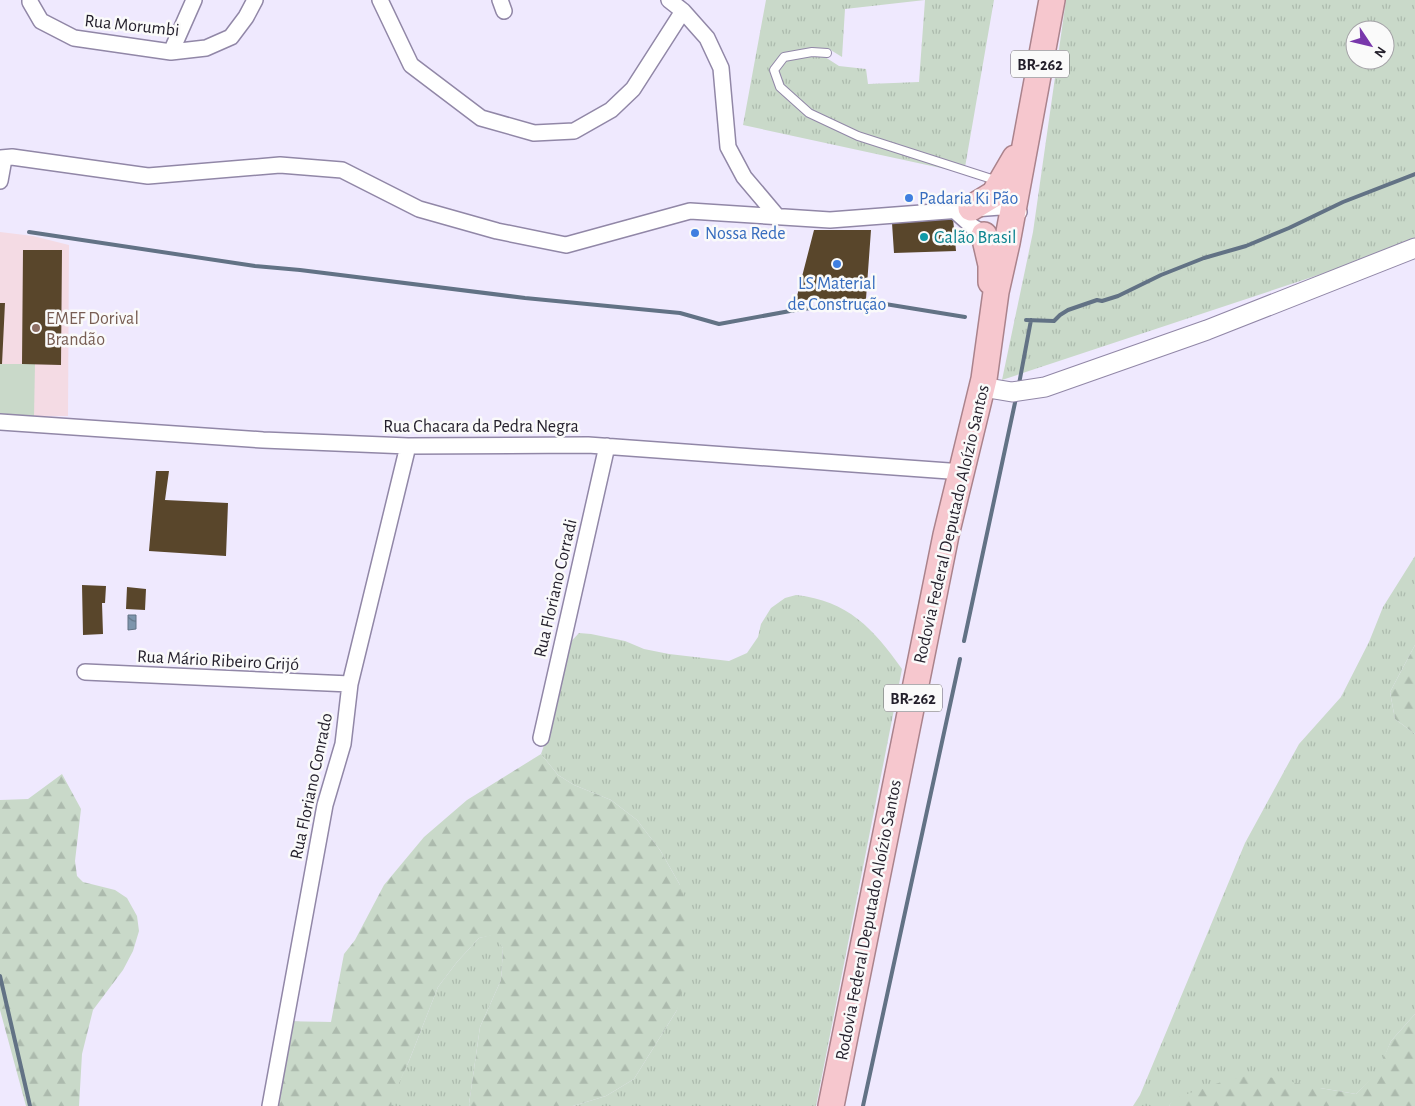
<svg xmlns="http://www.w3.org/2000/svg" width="1415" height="1106" viewBox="0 0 1415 1106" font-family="'Alegreya Sans',sans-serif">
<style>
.education{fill:#f4dbe4}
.grass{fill:url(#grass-tufts);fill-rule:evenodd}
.forest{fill:url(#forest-firs)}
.green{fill:#c9d9c9}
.water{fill:url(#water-waves);stroke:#627285}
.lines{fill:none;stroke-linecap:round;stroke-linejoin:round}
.stream{stroke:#627285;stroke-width:4}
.building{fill:#59462b}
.service-casing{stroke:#9187a7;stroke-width:10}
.minor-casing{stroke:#9187a7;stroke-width:18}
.tertiary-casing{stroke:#9187a7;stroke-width:21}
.trunk-casing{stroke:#aa838c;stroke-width:28}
.service{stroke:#fff;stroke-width:8}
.minor{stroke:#fff;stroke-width:15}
.tertiary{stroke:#fff;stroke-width:19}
.trunk{stroke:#f6c7ce;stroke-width:25}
.shop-dot{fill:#3f7fe0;stroke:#fafafa;stroke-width:2}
.culture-dot{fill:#0f9aa8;stroke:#fafafa;stroke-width:2}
.education-dot{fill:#8d6e63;stroke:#fafafa;stroke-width:2}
.labels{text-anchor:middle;stroke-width:5;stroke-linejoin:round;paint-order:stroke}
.shield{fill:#fafafa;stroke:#646169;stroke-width:1}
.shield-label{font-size:16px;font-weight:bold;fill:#231f2b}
.street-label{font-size:18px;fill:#231f2b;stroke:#fafafa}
.shop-label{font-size:18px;fill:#366cbe;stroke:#fafafa;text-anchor:start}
.culture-label{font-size:18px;fill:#0d838f;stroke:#fafafa;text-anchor:start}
.education-label{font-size:18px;fill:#785e54;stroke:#fafafa;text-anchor:start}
</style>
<defs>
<pattern id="grass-tufts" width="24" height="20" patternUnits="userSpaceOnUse" patternTransform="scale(1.25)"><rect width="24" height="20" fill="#c9d9c9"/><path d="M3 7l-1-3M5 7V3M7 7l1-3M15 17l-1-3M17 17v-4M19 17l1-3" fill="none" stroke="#acbaad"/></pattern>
<pattern id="forest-firs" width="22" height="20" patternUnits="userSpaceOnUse" patternTransform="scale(1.25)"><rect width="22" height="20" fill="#c9d9c9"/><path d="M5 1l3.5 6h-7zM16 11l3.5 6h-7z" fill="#acbaad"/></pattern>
<pattern id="water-waves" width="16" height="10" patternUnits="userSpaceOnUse" patternTransform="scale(1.25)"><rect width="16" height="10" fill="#7d95ac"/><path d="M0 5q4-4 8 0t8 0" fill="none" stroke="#66798c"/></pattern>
</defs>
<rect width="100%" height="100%" fill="#efe9fe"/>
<path class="education" d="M0,232L33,236L69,245L68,416L0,417Z"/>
<path class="grass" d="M766,0H994L964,173L743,125ZM925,0L919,82L868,84L866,69L839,66L825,57L829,49L842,57L845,9Z
M1066,0H1415V243L1002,380L1033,232ZM1355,30H1385V60H1355Z
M1415,556V645L1390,692L1395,719L1415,734V1014L1391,1041L1378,1072L1356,1094L1320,1088L1174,1099L1169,1106H1133L1140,1095L1245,843L1299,744L1341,697L1369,642L1383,607Z
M796,595C848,601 873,628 902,669L816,1106H573L606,1096L634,1079L677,1010L680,885L660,850L637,820L611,800L574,785L558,775L541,754L554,717L563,650L579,633L591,634L625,641L644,649L669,654L729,661L747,653L758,637L761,624L771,608L785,598Z
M495,934L503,948L501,980L480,1027L469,1104L470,1106H392L390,1101L409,1061L438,987L457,962L479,938Z"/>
<path class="forest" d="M1415,645V734L1395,719L1390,692Z
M541,754L558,775L574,785L611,800L637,820L660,850L680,885L688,906V966L677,1010L634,1079L606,1096L573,1106H470L469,1104L480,1027L501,980L503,948L494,935L479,938L457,962L438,987L409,1061L391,1101L392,1106H276L279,1021L331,1022L344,954L355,940L384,885L424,837L467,800Z
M62,774L81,809L75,861L77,876L83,882L115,890L127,898L137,916L139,931L133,951L123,970L93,1010L82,1054L79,1106H26L0,1010V800L28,799Z
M1415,1014V1106H1169L1173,1099L1224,1081L1255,1074L1320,1088L1356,1094L1377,1072L1391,1041Z"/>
<path class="green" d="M0,364H35L34,417H0Z"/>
<path class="water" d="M128,615H136V629L128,630Z"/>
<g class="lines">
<path class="stream" d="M29,232L255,266L300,270L525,298L680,313L719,324L801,309L879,303L965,317
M1026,320L1054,321L1060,315L1068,310L1097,300L1102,301L1118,296L1161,275L1204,258L1246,246L1289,228L1343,202L1415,174
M1019,384L1031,320
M964,641L1016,398
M0,976L30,1106
M863,1106L960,659"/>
</g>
<path class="building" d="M953,218L956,251L894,253L892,223Z
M814,230H871L866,299L796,300Z
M23,250H62L61,365L22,364Z
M0,303H5L2,364H0Z
M156,471H169L165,500L228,503L226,556L149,551Z
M82,585L106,586L105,603H102L103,634L83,635Z
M127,587L146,589L145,610L126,609Z"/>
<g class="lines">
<defs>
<path id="service" d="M827,53L812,52L784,57L774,70L780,87L809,113L858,136L998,181"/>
<path id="minor" d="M30,0V2L41,21L74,38L171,52L206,48L231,37L246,17L255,0
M380,0L411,65L481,118L534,133L574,131L611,110L633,89L683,11
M500,0L504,11
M669,0L683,11L707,38L721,68L728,147L744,177L777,216
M171,52L194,0
M0,158L12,157L148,176L280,165L342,170L419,209L497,231L566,245L690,211L830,220L1000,207L1019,212
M0,181L4,159
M955,211L973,227L992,238
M0,422L263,440L408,446L588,445L963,472
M85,672L350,684
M541,738L607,446
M270,1106L325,805L343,744L350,684L408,446"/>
<path id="tertiary" d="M982,387L1012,392L1045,387L1207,330L1415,248"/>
<path id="trunk" d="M971,208L994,194L1015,158
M984,235L991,265V282
M831,1106L946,535L984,379L996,292L1007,243L1052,0"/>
</defs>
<use href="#service" class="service-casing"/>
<use href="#minor" class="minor-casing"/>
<use href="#tertiary" class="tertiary-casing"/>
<use href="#trunk" class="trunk-casing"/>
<use href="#service" class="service"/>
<use href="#minor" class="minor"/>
<use href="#tertiary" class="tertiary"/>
<use href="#trunk" class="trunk"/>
</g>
<g class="shop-dot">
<circle cx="909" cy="198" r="5"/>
<circle cx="695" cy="233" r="5"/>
<circle cx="837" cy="264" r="5"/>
</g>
<circle class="culture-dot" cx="924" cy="237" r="5"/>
<circle class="education-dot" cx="36" cy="328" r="5"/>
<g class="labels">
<g class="shield">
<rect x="1011" y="50.5" width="58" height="27" rx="4"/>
<rect x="884" y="684.5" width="58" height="27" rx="4"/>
</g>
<g class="shield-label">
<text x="1040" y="70">BR-262</text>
<text x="913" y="704">BR-262</text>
</g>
<g class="street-label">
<text transform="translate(132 25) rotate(6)" y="6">Rua Morumbi</text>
<text x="481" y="432">Rua Chacara da Pedra Negra</text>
<text transform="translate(951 524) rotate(-77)" y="6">Rodovia Federal Deputado Aloízio Santos</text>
<text transform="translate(555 588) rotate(-77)" y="6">Rua Floriano Corradi</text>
<text transform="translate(218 660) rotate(3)" y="6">Rua Mário Ribeiro Grijó</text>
<text transform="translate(311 786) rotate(-78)" y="6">Rua Floriano Conrado</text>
<text transform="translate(868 920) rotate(-79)" y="6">Rodovia Federal Deputado Aloízio Santos</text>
</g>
<g class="shop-label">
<text x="919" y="204">Padaria Ki Pão</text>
<text x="705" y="239">Nossa Rede</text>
<text x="837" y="289" text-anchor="middle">LS Material<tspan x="837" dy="21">de Construção</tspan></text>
</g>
<g class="culture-label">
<text x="934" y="243">Galão Brasil</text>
</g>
<g class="education-label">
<text x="46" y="324">EMEF Dorival<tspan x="46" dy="21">Brandão</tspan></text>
</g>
</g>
<g transform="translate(1370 45) rotate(125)"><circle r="24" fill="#fafafa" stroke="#a4a2a7"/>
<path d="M0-4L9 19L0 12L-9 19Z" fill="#7837ab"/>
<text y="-8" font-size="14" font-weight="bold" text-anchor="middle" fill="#231f2b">N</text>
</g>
</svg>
